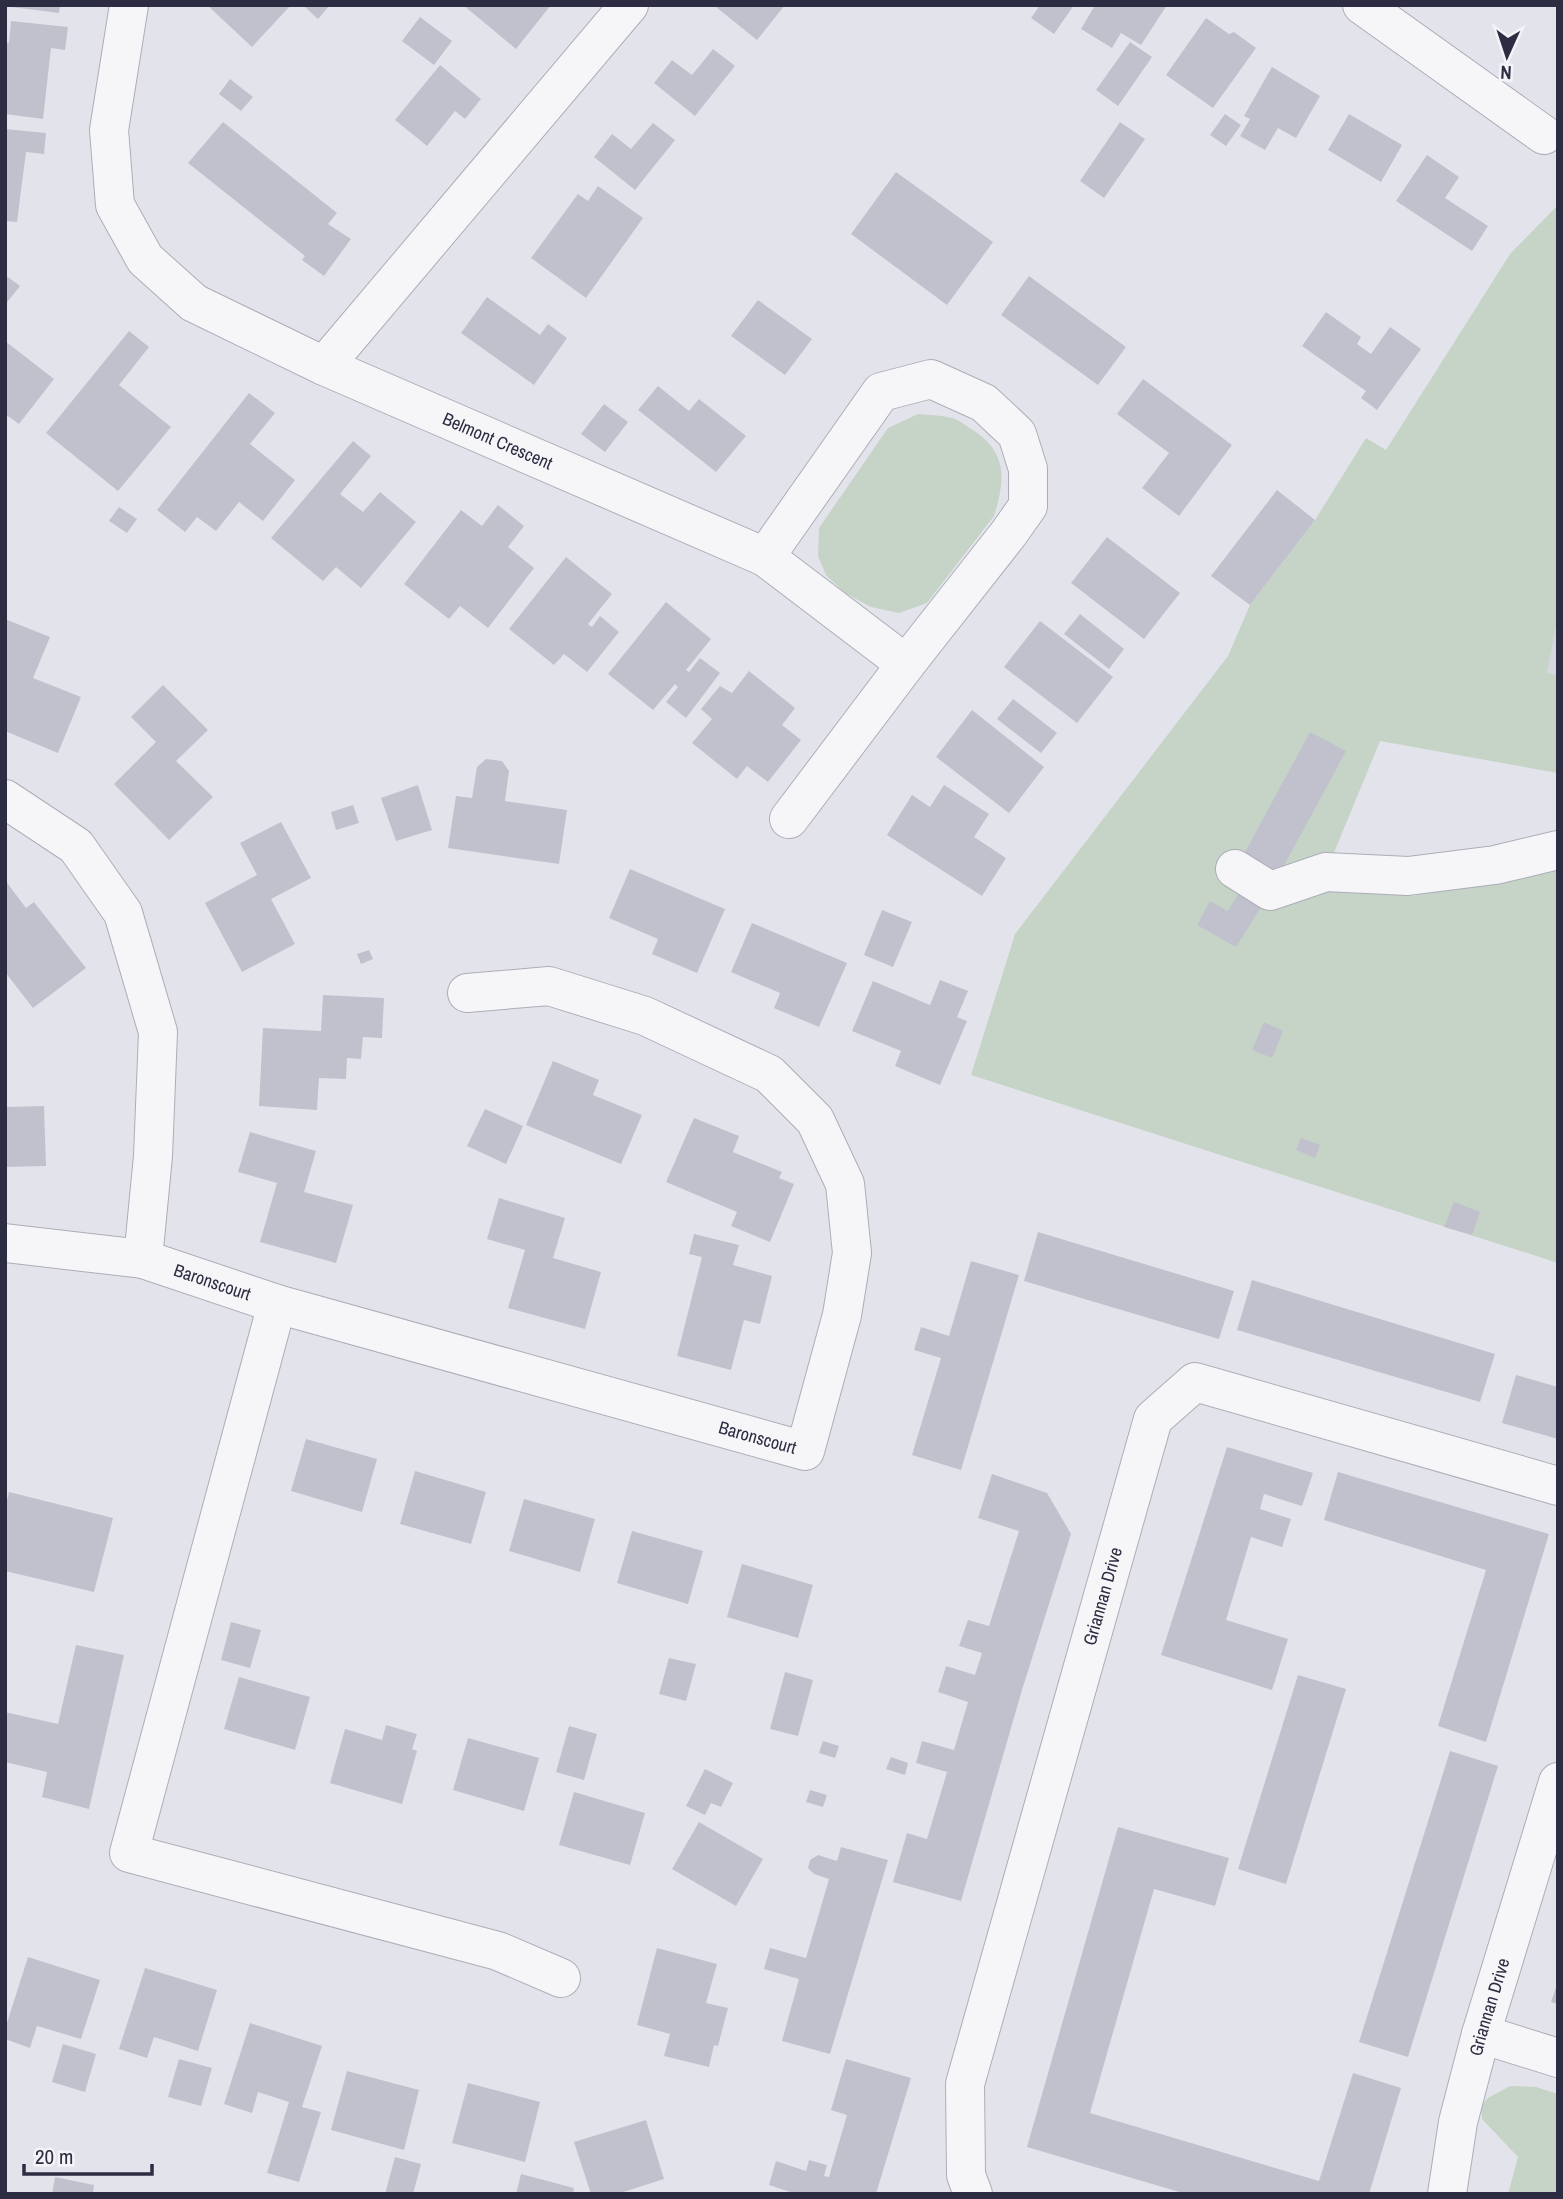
<svg xmlns="http://www.w3.org/2000/svg" width="1563" height="2199" viewBox="0 0 1563 2199" font-family="'Archivo Narrow',sans-serif">
<style>
.built{fill:#d5d6e0}
.green{fill:#c5d4c6}
.building{fill:#c1c1cd}
.lines{fill:none;stroke-linecap:round;stroke-linejoin:round}
.minor-casing{stroke:#acadb8;stroke-width:40}
.minor{stroke:#f6f6f9;stroke-width:38}
.labels{text-anchor:middle;stroke-width:5;stroke-linejoin:round;paint-order:stroke}
.street-label{font-size:18px;fill:#2c2c42;stroke:#f3f3f8}
</style>
<rect width="100%" height="100%" fill="#e3e4eb"/>
<path class="built" d="M1558,617V676L1547,673Z"/>
<path class="green" d="M1558,205V617L1547,673L1558,676V773L1380,741L1326,872L1322,885L1413,896L1558,864V1263L971,1075L1015,934L1228,656L1250,605L1315,520L1366,438L1386,450L1510,254Z
M918,414C929,415 941,415 951,418C958,419 965,425 971,429C1007,451 1006,478 994,516L927,603L899,613L871,607L845,593L826,575L818,556L819,528L888,428Z
M1510,2086L1536,2087L1558,2094V2194H1508L1518,2157L1482,2119L1481,2106L1488,2098Z"/>
<path class="building" d="M11,5H60L59,13L11,7Z
M207,5H291L252,47Z
M306,5H330L318,19L305,7Z
M463,5H551L516,49Z
M718,5H785L757,40L716,7Z
M1040,5H1074L1054,34L1031,18Z
M1095,5H1167L1141,45L1121,33L1112,48L1081,29Z
M420,17L452,41L434,65L402,41Z
M1206,18L1229,34L1234,32L1256,48L1213,108L1166,75Z
M11,21L68,27L65,50L51,48L43,119L5,114V43H9Z
M1130,42L1152,57L1118,106L1096,90Z
M713,49L735,66L695,116L654,83L672,60L692,75Z
M440,65L481,99L465,119L455,111L427,146L395,120Z
M1272,67L1320,96L1296,138L1278,128L1265,150L1240,136L1250,119L1244,116Z
M230,79L253,97L241,111L219,94Z
M1225,114L1241,125L1226,146L1210,135Z
M1349,114L1402,145L1381,182L1328,150Z
M223,122L337,213L328,224L351,239L324,276L302,260L305,256L188,163Z
M1120,122L1145,139L1104,198L1080,181Z
M653,123L675,140L635,190L594,157L612,134L631,149Z
M5,129L46,133L44,154L26,152L17,222L5,221Z
M1427,155L1459,177L1445,198L1488,226L1472,251L1396,201Z
M896,172L993,242L947,305L851,234Z
M598,186L643,218L586,298L531,258L578,194L588,201Z
M5,275L20,286L5,305Z
M1029,276L1126,347L1098,385L1001,315Z
M487,297L540,335L548,324L567,338L534,385L461,333Z
M758,300L812,339L785,375L731,336Z
M1326,312L1361,337L1357,344L1371,354L1390,327L1421,349L1377,410L1361,398L1366,391L1302,346Z
M129,331L149,347L119,385L171,427L118,491L46,433Z
M5,341L54,379L19,424L5,414Z
M1143,379L1232,445L1179,516L1142,488L1169,453L1117,414Z
M658,386L689,411L699,399L746,436L716,472L638,410Z
M249,393L275,413L250,444L295,480L263,521L239,502L216,531L197,517L185,532L157,510Z
M604,404L628,422L605,452L581,434Z
M353,441L371,456L340,494L363,512L380,492L416,522L361,588L336,567L323,581L271,538Z
M1277,490L1315,520L1250,605L1211,576Z
M498,505L524,526L508,547L534,568L488,628L460,606L449,619L404,584L461,510L482,526Z
M119,507L137,519L127,533L109,521Z
M1107,537L1180,593L1144,639L1071,583Z
M566,557L612,594L588,624L592,627L600,616L619,632L587,672L564,654L554,665L509,629Z
M666,602L711,639L686,670L689,672L700,658L720,673L686,718L666,702L678,687L675,684L653,710L608,674Z
M1080,614L1124,649L1109,669L1064,634Z
M5,619L50,637L33,678L81,697L58,753L5,731L7,669L5,668Z
M1040,621L1113,677L1077,723L1004,667Z
M749,671L795,708L782,725L801,740L768,782L747,766L737,779L692,743L712,719L701,709L720,686L732,693Z
M163,685L208,730L176,761L213,797L169,840L114,784L156,742L131,717Z
M1013,699L1057,733L1041,753L997,719Z
M972,710L1044,767L1009,813L936,757Z
M1310,732L1346,751L1279,875L1243,856Z
M486,759L502,761L509,771L505,801L567,810L559,864L448,848L456,796L472,798L477,767Z
M418,785L432,830L396,841L381,798Z
M944,785L989,814L974,837L1006,858L982,896L887,835L912,795L930,807Z
M353,805L359,823L336,830L331,812Z
M281,822L311,878L271,899L295,944L242,972L205,903L257,875L240,843Z
M630,869L725,909L697,973L652,954L658,939L609,918Z
M5,880L26,908L34,902L86,968L33,1008L5,972Z
M1239,893L1261,907L1236,947L1197,925L1210,901L1228,911Z
M882,910L912,922L893,967L864,955Z
M752,923L847,963L819,1027L774,1008L780,993L731,972Z
M369,950L373,959L361,964L357,954Z
M940,980L968,991L957,1017L967,1021L940,1085L895,1066L901,1051L852,1031L873,981L930,1005Z
M323,995L384,998L382,1038L363,1037L361,1059L347,1058L346,1079L319,1078L317,1110L259,1106L263,1028L321,1031Z
M1264,1022L1283,1031L1272,1058L1252,1050Z
M553,1061L599,1080L593,1095L642,1115L621,1164L526,1125Z
M44,1106L46,1166L5,1167V1107Z
M485,1109L523,1126L506,1164L467,1146Z
M694,1118L739,1136L733,1152L782,1172L779,1178L794,1184L770,1242L731,1226L737,1212L666,1182Z
M250,1132L316,1151L304,1192L353,1205L336,1263L260,1242L277,1183L238,1172Z
M1301,1138L1320,1145L1315,1158L1296,1150Z
M499,1198L565,1218L553,1258L601,1272L585,1329L508,1308L525,1250L487,1239Z
M1454,1202L1480,1212L1472,1235L1444,1227Z
M1038,1232L1234,1291L1219,1339L1024,1281Z
M694,1234L739,1245L733,1265L772,1276L760,1324L744,1320L731,1370L677,1356L702,1257L689,1254Z
M971,1261L1019,1275L961,1470L912,1455L941,1358L914,1350L921,1327L949,1336Z
M1252,1280L1495,1354L1480,1402L1237,1330Z
M1516,1375L1558,1387V1439L1502,1423Z
M306,1439L377,1459L362,1512L291,1491Z
M1227,1447L1313,1473L1302,1506L1264,1494L1260,1509L1291,1519L1282,1547L1251,1537L1226,1620L1288,1639L1272,1690L1161,1655Z
M415,1471L486,1492L471,1544L400,1524Z
M1338,1472L1549,1534L1486,1742L1438,1726L1486,1570L1324,1520Z
M992,1474L1047,1493L1071,1534L1022,1690L961,1901L893,1882L907,1833L927,1839L947,1772L916,1763L922,1741L954,1750L968,1702L938,1692L946,1666L975,1675L982,1653L959,1646L968,1620L989,1626L1019,1531L978,1518Z
M9,1492L113,1518L94,1592L5,1571V1509Z
M524,1499L595,1519L580,1572L509,1551Z
M632,1531L703,1551L688,1604L617,1583Z
M742,1564L813,1585L798,1638L727,1617Z
M231,1622L261,1630L250,1668L221,1660Z
M76,1645L124,1655L89,1809L42,1797L47,1772L5,1762V1712L58,1724Z
M669,1658L696,1664L686,1701L659,1694Z
M785,1672L813,1680L798,1736L770,1729Z
M1298,1675L1346,1689L1286,1884L1238,1869Z
M239,1677L310,1697L295,1750L224,1729Z
M386,1725L417,1734L412,1749L417,1751L402,1804L330,1783L345,1729L382,1740Z
M569,1726L597,1734L584,1780L556,1772Z
M468,1738L539,1758L524,1811L453,1790Z
M823,1741L839,1746L835,1758L819,1753Z
M1450,1751L1498,1766L1408,2057L1359,2042Z
M891,1757L908,1763L905,1775L886,1769Z
M705,1769L733,1783L721,1807L711,1803L705,1815L686,1806Z
M810,1790L827,1795L823,1807L806,1802Z
M574,1792L645,1813L630,1865L559,1845Z
M699,1822L763,1859L736,1906L672,1869Z
M1118,1827L1229,1858L1215,1906L1154,1889L1090,2113L1319,2181L1353,2073L1401,2088L1369,2194H1186L1027,2147Z
M841,1847L888,1860L830,2054L782,2041L799,1979L764,1969L770,1948L806,1958L829,1879L814,1874L808,1868L810,1860L818,1855L837,1861Z
M657,1948L717,1964L706,2003L728,2008L718,2046L714,2045L709,2067L664,2056L670,2034L637,2025Z
M28,1957L100,1980L81,2039L37,2026L30,2048L5,2039V2029Z
M145,1968L217,1990L198,2051L154,2037L147,2058L119,2049Z
M1558,1981V2004L1551,2002Z
M250,2023L322,2046L302,2107L321,2112L299,2182L267,2173L289,2102L258,2092L252,2113L224,2104Z
M63,2044L96,2054L85,2092L52,2082Z
M179,2059L212,2068L201,2106L168,2097Z
M846,2059L911,2078L876,2194H796L769,2185L776,2161L806,2171L809,2160L827,2165L824,2176L829,2177L847,2115L831,2110Z
M347,2071L419,2090L404,2150L331,2130Z
M468,2083L540,2102L525,2162L452,2143Z
M646,2120L664,2179L617,2194H591L574,2142Z
M395,2157L421,2164L413,2194H385Z
M521,2174L574,2188L573,2194H516Z
M55,2177L94,2185L93,2194H52Z"/>
<g class="lines">
<defs>
<g id="minor">
<path id="s1" d="M129,5L109,130L115,205L145,259L194,303L324,366L765,557L906,664L789,819"/>
<path d="M1362,5L1544,135"/>
<path d="M324,366L629,5"/>
<path d="M765,557L881,392L931,379L984,403L1017,434L1028,469V506L1009,533L906,664"/>
<path d="M5,799L76,846L123,913L158,1032L153,1156L143,1259"/>
<path d="M1235,869L1270,891L1326,872L1408,876L1495,865L1558,850"/>
<path id="s2" d="M5,1243L143,1259L277,1304L805,1451L842,1315L852,1253L845,1184L815,1120L769,1074L645,1016L549,986L467,993"/>
<path d="M277,1304L129,1853L498,1951L561,1978"/>
<path d="M1481,2034L1558,2058"/>
<path id="s3" d="M973,2194L966,2175L965,2084L1153,1419L1195,1382L1558,1486"/>
<path id="s4" d="M1447,2194L1458,2122L1481,2034L1558,1782"/>
</g>
</defs>
<use href="#minor" class="minor-casing"/>
<use href="#minor" class="minor"/>
</g>
<g class="labels">
<g class="street-label">
<text dy="6" stroke="none"><textPath href="#s1" startOffset="663">Belmont Crescent</textPath></text>
<text dy="6" stroke="none"><textPath href="#s2" startOffset="212">Baronscourt</textPath></text>
<text dy="6" stroke="none"><textPath href="#s2" startOffset="779">Baronscourt</textPath></text>
<text dy="6" stroke="none"><textPath href="#s3" startOffset="618">Griannan Drive</textPath></text>
<text dy="6" stroke="none"><textPath href="#s4" startOffset="192">Griannan Drive</textPath></text>
</g>
</g>
<rect width="1563" height="2199" fill="none" stroke="#2c2c42" stroke-width="14"/>
<g transform="translate(1507 56) rotate(183)" stroke="#f3f3f8" stroke-width="5" paint-order="stroke">
<path d="M0-5L12 26L0 18L-12 26Z" fill="#2c2c42"/>
<text y="-10" font-size="19" font-weight="bold" text-anchor="middle" fill="#2c2c42">N</text>
</g>
<path d="M24 2164v10h128v-10" fill="none" stroke="#2c2c42" stroke-width="3.5"/>
<text x="35" y="2164" font-size="21" fill="#2c2c42" stroke="#f3f3f8" stroke-width="5" paint-order="stroke">20 m</text>
</svg>
